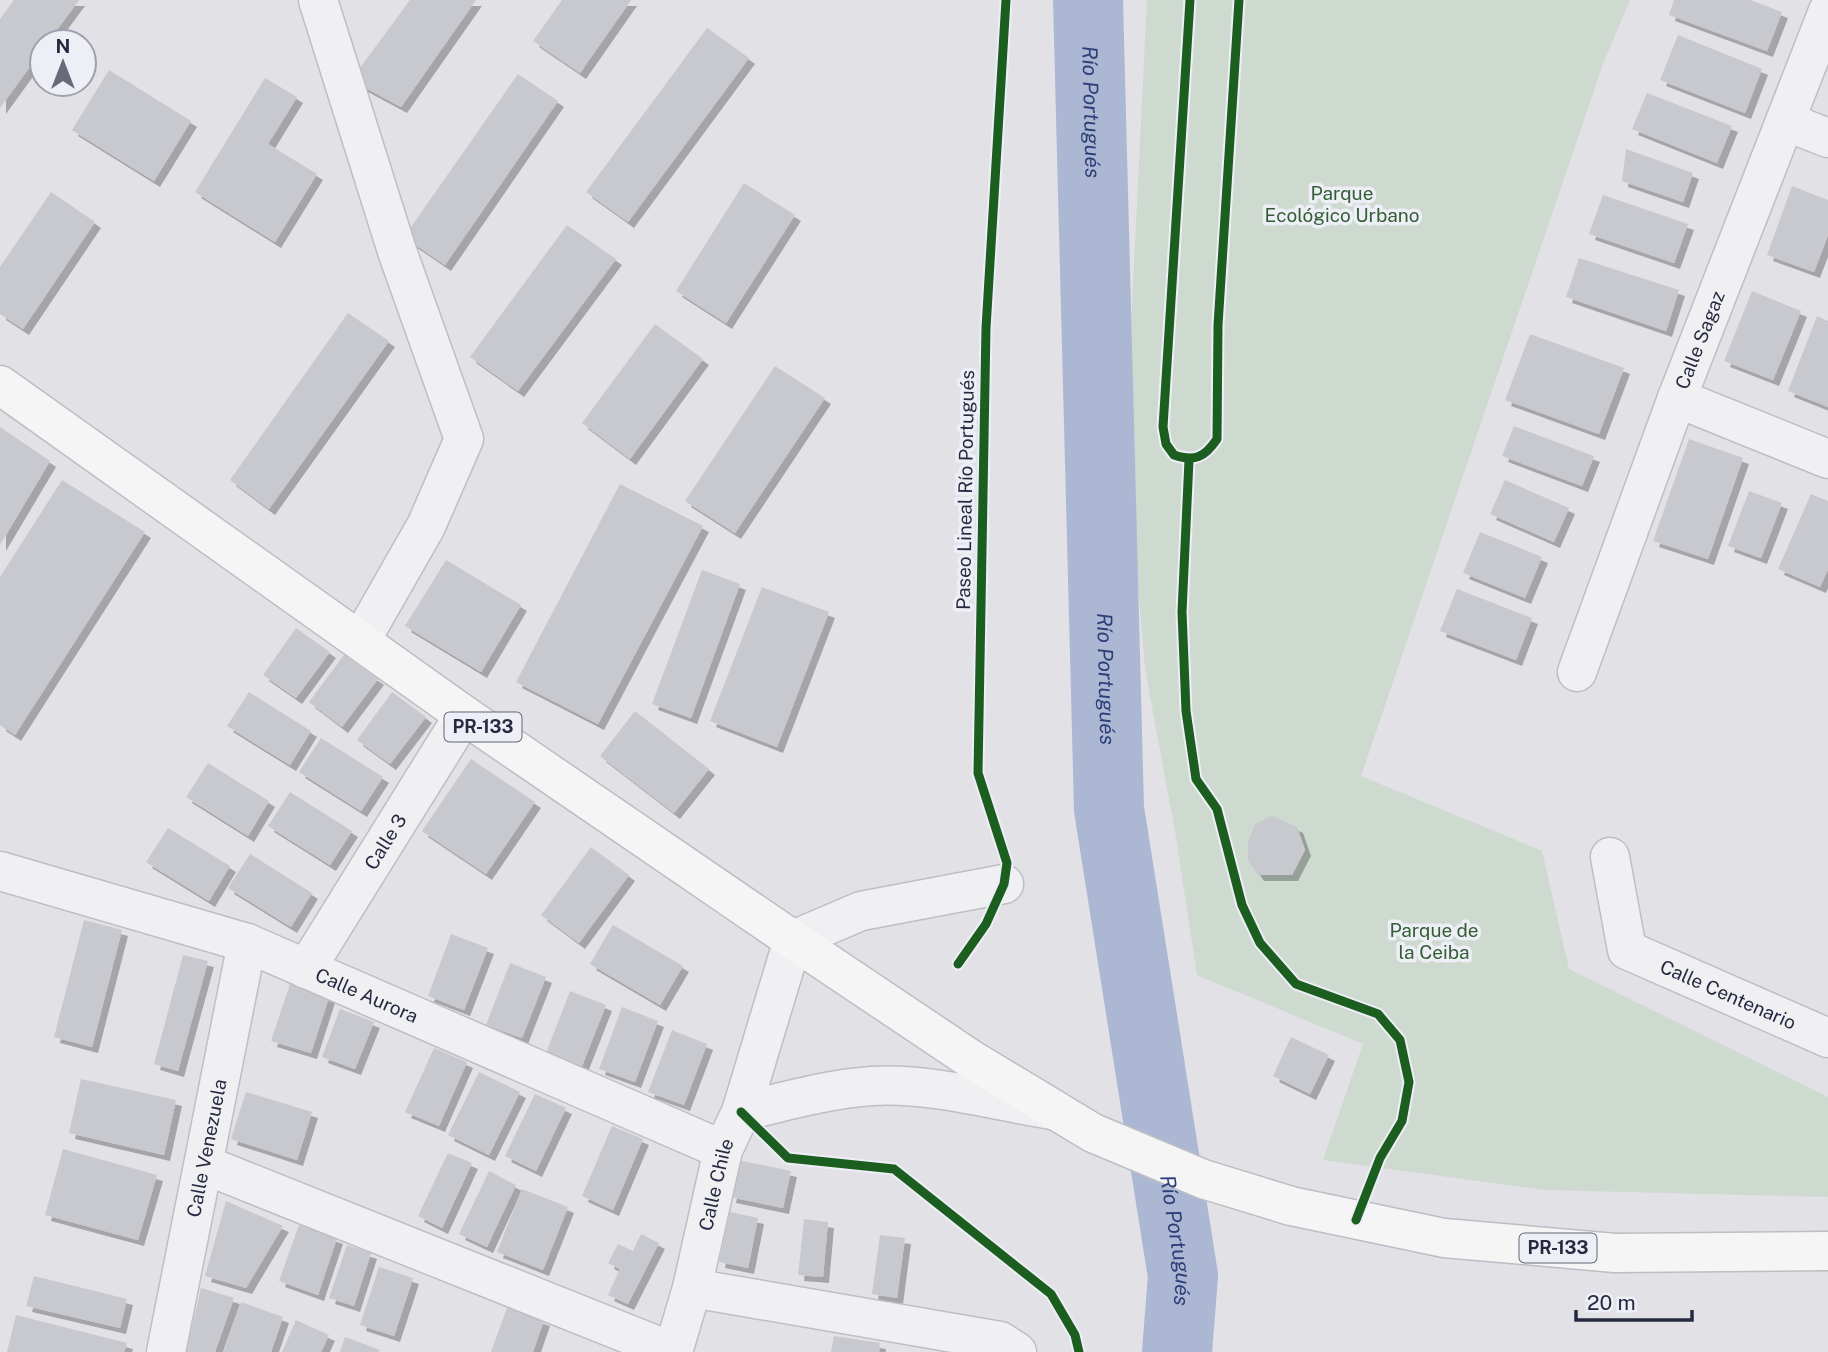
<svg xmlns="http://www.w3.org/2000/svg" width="1828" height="1352" viewBox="0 0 1828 1352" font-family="'Public Sans',sans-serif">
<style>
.green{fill:#ced9d0}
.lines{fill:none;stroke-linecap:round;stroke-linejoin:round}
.river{stroke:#acb7d4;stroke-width:70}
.building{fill:#c8c9ce;filter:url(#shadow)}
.minor-casing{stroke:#bebec4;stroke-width:41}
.major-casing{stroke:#bcbec4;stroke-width:41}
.minor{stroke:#f0f0f3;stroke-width:38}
.major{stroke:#f5f5f6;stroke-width:38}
.cycleway-casing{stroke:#eeeff6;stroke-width:13}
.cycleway{stroke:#1b5e20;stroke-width:9}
.labels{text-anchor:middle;stroke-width:7;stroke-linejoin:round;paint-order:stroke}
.shield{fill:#eeeff6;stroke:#626577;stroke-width:2}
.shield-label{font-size:18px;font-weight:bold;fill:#262a41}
.park-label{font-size:19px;fill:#325e33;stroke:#eeeff6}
.street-label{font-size:19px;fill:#262a41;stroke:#eeeff6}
.water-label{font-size:21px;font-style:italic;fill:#2d3f78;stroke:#eeeff6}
</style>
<defs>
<filter id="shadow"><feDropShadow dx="6" dy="6" stdDeviation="0" flood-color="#0004"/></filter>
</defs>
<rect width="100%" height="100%" fill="#e1e1e6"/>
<path class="green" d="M1147,0H1630L1603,64L1361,776L1542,851L1569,969L1828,1097V1197L1545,1190L1323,1160L1363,1044L1197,975L1175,831L1145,669L1130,490L1131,326Z"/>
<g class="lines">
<path class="river" id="s1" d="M1088,0L1109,809L1183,1276L1177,1352"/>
</g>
<path class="building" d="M14,0H79L48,42H42V50L0,108V19Z
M410,0H476L401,107L351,80Z
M562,0H631L580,73L533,41Z
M1674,0H1750L1782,12L1767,51L1669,15Z
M707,28L749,58L628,222L586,192Z
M1678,35L1762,69L1745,113L1660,80Z
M109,70L191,121L154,181L72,130Z
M518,74L558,101L445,265L404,237Z
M265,78L297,97L268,144L317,174L275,242L195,192Z
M1647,93L1732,126L1717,163L1632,129Z
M1626,149L1693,173L1683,202L1622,181Z
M744,183L795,215L726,323L676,291Z
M1792,186L1828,200V235L1814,272L1767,255Z
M51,192L95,222L23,329L0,314V267Z
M1603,195L1688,224L1674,263L1589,234Z
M567,225L616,259L518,391L470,357Z
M1579,258L1679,290L1666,331L1566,297Z
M1752,291L1801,311L1773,380L1724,361Z
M348,313L389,341L269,509L230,480Z
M1817,316L1828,321V407L1788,391Z
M655,324L703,359L630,459L582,423Z
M1530,334L1624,368L1599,434L1505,400Z
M775,366L825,398L735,533L685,501Z
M1514,426L1594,456L1582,486L1502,456Z
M0,427L50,461L0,545Z
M1689,439L1743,458L1708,559L1653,541Z
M62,480L145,532L15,735L0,725V577Z
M1505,480L1569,508L1554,542L1490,514Z
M620,484L703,526L598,724L516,682Z
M1749,491L1782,503L1761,558L1728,546Z
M1811,494L1828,501V569L1820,587L1778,569Z
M1480,532L1542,557L1525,598L1463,573Z
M446,560L521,605L481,672L405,626Z
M702,570L740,584L691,718L652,704Z
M762,587L829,612L777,747L710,721Z
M1457,589L1532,618L1516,660L1440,631Z
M296,628L330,652L296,698L263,675Z
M344,655L378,679L342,727L309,702Z
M249,692L311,731L290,765L227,726Z
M392,692L426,717L390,764L357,740Z
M635,711L709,769L674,813L600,756Z
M321,738L383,777L361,811L299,772Z
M471,759L535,802L486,874L422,831Z
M208,763L269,801L248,836L186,797Z
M290,792L352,831L330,865L268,826Z
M1272,816L1297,827L1305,850L1292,875H1258L1248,860V842L1255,824Z
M168,828L230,866L209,901L146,862Z
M591,847L629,875L579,943L541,915Z
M250,854L312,893L291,927L228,888Z
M84,920L122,930L92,1047L54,1037Z
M613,925L683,966L660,1005L590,964Z
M451,934L488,948L464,1010L428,996Z
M183,955L208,961L178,1071L154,1064Z
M510,963L546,977L522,1038L486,1025Z
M290,984L329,997L311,1053L271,1041Z
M570,991L606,1005L582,1066L546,1053Z
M622,1007L658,1021L635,1082L599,1069Z
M340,1009L374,1022L355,1069L322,1057Z
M672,1030L707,1044L684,1105L648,1092Z
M1291,1037L1329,1055L1310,1094L1273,1076Z
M434,1048L467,1062L439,1126L405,1112Z
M479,1072L520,1092L489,1155L448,1135Z
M81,1079L176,1100L164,1155L69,1133Z
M246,1092L312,1112L297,1160L231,1139Z
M535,1094L566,1108L536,1171L505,1156Z
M612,1126L643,1139L613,1210L582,1196Z
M63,1149L157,1175L138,1240L45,1215Z
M448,1153L472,1163L442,1228L418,1216Z
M738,1160L791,1171L783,1208L730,1197Z
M489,1171L516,1185L487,1247L459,1234Z
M522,1189L568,1207L543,1270L497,1252Z
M226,1201L283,1226L246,1288L205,1276Z
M730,1212L758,1218L748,1268L719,1262Z
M804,1219L828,1222L823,1277L798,1275Z
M299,1225L337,1238L318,1295L279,1281Z
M641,1234L659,1243L628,1304L608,1295L620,1269L608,1263L618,1244L633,1251Z
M880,1235L905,1238L897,1298L872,1294Z
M347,1245L371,1253L354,1306L329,1298Z
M379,1267L413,1278L394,1336L360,1325Z
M34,1276L127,1299L120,1328L26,1306Z
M201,1288L234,1298L215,1352H186Z
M241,1302L283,1317L271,1352H223Z
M507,1308L544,1320L533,1352H491Z
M16,1315L127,1343L124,1352H7Z
M296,1320L329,1335L321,1352H282Z
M834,1336L880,1343L879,1352H831Z
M345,1337L380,1350L379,1352H340Z"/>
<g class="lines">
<defs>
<g id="minor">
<path d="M318,0L397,251L464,439L426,526L361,640"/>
<path d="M1787,122L1828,138"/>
<path d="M1677,398L1828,459"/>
<path id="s2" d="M1577,672L1677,398L1828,11"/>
<path id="s3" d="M1610,857L1627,950L1828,1038"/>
<path id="s4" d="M0,871L247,943L723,1150"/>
<path id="s5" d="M306,969L464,715"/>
<path d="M741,1112C783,1102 827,1089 872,1086C928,1082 996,1101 1052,1110"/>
<path d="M205,1165L673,1352"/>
<path d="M692,1288L1000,1341L1017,1352"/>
<path id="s6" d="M166,1352L247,943"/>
<path id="s7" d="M673,1352L692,1288L723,1150L741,1112L793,940L861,911L1004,884"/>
</g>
<path id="major" d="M0,385L464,715L793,940L972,1060L1093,1133L1203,1179L1291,1206L1444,1238L1615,1253L1828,1251"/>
</defs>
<use href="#minor" class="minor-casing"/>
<use href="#major" class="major-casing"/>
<use href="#minor" class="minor"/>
<use href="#major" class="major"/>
<defs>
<path id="cycleway" d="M1190,0L1163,427L1166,444L1174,455C1195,462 1205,457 1217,439L1218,325L1239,0
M1189,460L1182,612L1186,711L1196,779L1217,809L1242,905L1260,943L1296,984L1378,1014L1400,1040L1409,1082L1402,1121L1380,1158L1356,1220
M958,964L986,924L1004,884L1007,863L978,773L986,328L1006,0
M741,1112L788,1158L894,1169L1051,1294L1075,1335L1079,1352"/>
</defs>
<use href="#cycleway" class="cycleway-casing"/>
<use href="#cycleway" class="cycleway"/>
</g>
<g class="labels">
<g class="shield">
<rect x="444.5" y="712.5" width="77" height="29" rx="5"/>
<rect x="1519.5" y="1233.5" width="77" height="29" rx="5"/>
</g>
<g class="shield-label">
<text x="483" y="733">PR-133</text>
<text x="1558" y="1254">PR-133</text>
</g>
<g class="park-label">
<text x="1342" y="200">Parque<tspan x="1342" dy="22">Ecológico Urbano</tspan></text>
<text x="1434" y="937">Parque de<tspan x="1434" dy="22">la Ceiba</tspan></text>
</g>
<g class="street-label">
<text dy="7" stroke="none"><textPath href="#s2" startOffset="354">Calle Sagaz</textPath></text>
<text transform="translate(965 490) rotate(-89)" y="7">Paseo Lineal Río Portugués</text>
<text dy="7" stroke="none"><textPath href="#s5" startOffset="150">Calle 3</textPath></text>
<text dy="7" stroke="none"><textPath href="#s3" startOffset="205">Calle Centenario</textPath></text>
<text dy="7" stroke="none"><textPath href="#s4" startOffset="388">Calle Aurora</textPath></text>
<text dy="7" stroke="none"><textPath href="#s6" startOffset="208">Calle Venezuela</textPath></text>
<text dy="7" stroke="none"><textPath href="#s7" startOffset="173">Calle Chile</textPath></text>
</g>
<g class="water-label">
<text dy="7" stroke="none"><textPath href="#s1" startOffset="112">Río Portugués</textPath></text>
<text dy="7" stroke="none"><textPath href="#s1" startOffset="679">Río Portugués</textPath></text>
<text dy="7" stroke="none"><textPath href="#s1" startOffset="1246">Río Portugués</textPath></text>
</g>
</g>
<g transform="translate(63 63)"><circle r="33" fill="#eeeff6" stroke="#9ea0ae" stroke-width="2"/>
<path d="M0-5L12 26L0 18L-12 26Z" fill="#676a7b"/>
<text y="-10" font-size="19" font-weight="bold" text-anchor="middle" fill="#262a41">N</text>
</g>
<path d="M1576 1310v10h116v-10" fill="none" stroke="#262a41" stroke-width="3.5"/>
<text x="1587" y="1310" font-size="21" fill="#262a41" stroke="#eeeff6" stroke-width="5" paint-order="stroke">20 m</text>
</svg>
